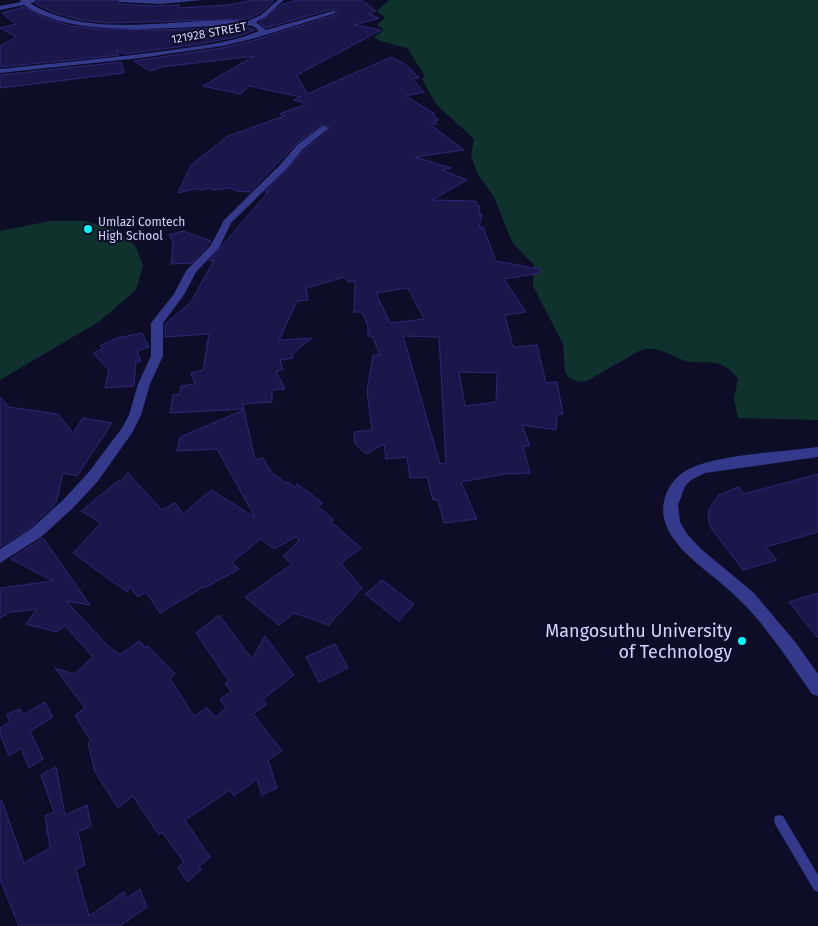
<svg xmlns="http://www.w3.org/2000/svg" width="818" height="926" viewBox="0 0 818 926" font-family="'Fira Sans',sans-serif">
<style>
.green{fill:#0f322d}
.building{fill:#1c174a;stroke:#2e2678;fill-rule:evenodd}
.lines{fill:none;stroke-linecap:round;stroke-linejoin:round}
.service{fill:#33398b;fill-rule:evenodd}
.minor{fill:#33398b;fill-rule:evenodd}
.poi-dot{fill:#00fefb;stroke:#0e0d27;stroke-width:2}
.labels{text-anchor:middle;stroke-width:4;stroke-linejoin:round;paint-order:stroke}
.far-street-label{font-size:12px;fill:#d3d3ff;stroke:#0e0d27}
.far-poi-label{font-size:12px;fill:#d3d3ff;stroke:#0e0d27;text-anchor:start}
.near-poi-label{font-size:18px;fill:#d3d3ff;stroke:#0e0d27;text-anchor:end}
</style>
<rect width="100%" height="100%" fill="#0e0d27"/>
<path class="green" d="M389,0H818V420L738,418L734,398L738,379C733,372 727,367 719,364C711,361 700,363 691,362C673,359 658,343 639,351L587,381L578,382L569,378L565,372L563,344L533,286L534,265L512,242L494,197L477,173L471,155L474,139L436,104L422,79L425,76L407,48L380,41L374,37L384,30L377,25L385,18L377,11Z
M50,221H86L119,231L136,247L143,266L136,290L100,321L0,380V231Z"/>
<path class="building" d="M37,0H115L120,4L153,6L179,5V8L228,5L253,0H272L273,2L260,13L248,19L108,23L81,20L55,13L36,4Z
M297,0H362L376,11L369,14L379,18L355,25L381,30L297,75L307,94L391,57L405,64L419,78L412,79L424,92L405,96L435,114H432L439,120L434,121L437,123L431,125L464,150L415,157L451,168L442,170L467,180L432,200L476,201L477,206H480L479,214H482L479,227H483L496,261L540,269V273L504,279L526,312L505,315L513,347L537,345L546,383L557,382L563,414H557L556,430L522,425L530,446H523L530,473L505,474L461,482L477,519L444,523L438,500H433L427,477L410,478L407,457L386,459L384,444L366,454L355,444L354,432L372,430L367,391L373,355H380L372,336H368V326L362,312H354L355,281L348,282L345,277L306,288L308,300L297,301L279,340L312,338L292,354L293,358L280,360L283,370L276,371L285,389L272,390V402L243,404L244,409L170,413L173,395L180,394L181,386L195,384L191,373L203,370L209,334L165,337V324L191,302L214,260L209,261L268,192H265L304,150L331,128L321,125L296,144L250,192L236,191L230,188L212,190L211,188L200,190L199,188L178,193L191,165L228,136L284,116L280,114L306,104L294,100L301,97L249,86L241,94L203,86L254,56L162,67L150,71L134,61L222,48L252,41L338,14L332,9L266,28L259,22L281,5ZM408,288L424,319L390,323L376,293ZM403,336L439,337L446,463L440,464ZM459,372L497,373L496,402L465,406Z
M24,7L45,18L71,26L100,29L162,30L245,27L255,30L236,37L200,44L124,54L117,50L119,55L0,67V46L16,37L0,28L16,24L2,13Z
M121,62L124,73L0,88V75Z
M183,231L211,241L192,263L171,264L173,242L169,235Z
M142,333L149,347L137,351L141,361L136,362L134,386L105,388L109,370L93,353L103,348L100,346L117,338Z
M0,397L9,407L58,414L73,433L83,418L112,423L77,476L63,473L56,503L34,524L32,523L34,524L30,528L0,547Z
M244,410L255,460L263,458L272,473L286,483L288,482L295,487L297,484L323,503L318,507L334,520L331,522L361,548L341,563L362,588L329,625L294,613L279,625L245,597L292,564L283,556L299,541L296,537L274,549L261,539L232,562L239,569L204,588L203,587L160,613L146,592L138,597L130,587L127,592L73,553L101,523L81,511L119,480L121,481L128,473L162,510L175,503L183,514L211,490L255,517L217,449L177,451L180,437Z
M818,474V532L766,547L777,560L743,570L711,528L708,518L709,509L719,495L738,487L744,494Z
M43,538L90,605L66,601L107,645L120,655L139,641L145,647L148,646L175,674L170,679L194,716L207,708L216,717L226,708L220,699L231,692L225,683L229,681L196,633L219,615L252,659L265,636L294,675L263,699L267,704L253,714L282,751L268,760L277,788L262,795L257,779L234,796L230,790L185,820L210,857L199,867L201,870L187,882L178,867L184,862L162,832L159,835L133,796L118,808L95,772L88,743L91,741L75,715L85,708L55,668L74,674L93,657L65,626L57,632L26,624L37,609L13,612L12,611L0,618V588L53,581L11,559Z
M382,580L414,604L399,621L365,594Z
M818,593V638L789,602Z
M335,644L348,668L319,682L306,657Z
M45,702L53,717L30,731L43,759L29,768L21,748L9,756L0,734V728L10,722L7,714L20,709L23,715Z
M56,767L65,815L87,805L91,826L78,832L85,865L76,869L89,916L124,892L127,898L140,889L147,907L120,926H19L0,879V801H2L24,863L50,848L45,816L54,812L41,775Z"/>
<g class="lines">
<path class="service" d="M779,815L783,816L818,875V892L814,890L775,824L774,820L775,816Z"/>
<path class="minor" d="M20,0H35V2L30,3C92,42 180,16 248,21L261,15L278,0H284L265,17L256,22L266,30L333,11L336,13L252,39L222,46L140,58L0,73V69C55,63 110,58 165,51C196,46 230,44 259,31L253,26L245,25C185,25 75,42 24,5L0,10V6L21,2Z
M117,0H202L161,4L120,2Z
M322,126L329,128L303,149L286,169L231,223L219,248L196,272L184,295L163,323V356L150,384L141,415L132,433L98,481L73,508L41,537L0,563V549L31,529L63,500L88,473L122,428L129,415L138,384L151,356V323L174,294L186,271L211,245L224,220L280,165L297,145Z
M818,447V457L705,473L691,480L685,486L678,505L680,522L687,534L701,549L754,593L796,643L818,674V696L812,694C793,667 775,639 753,614C744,604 734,594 723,585C697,562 649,533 667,492C672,481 680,473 691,468C723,454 782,452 818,447Z"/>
</g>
<g class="poi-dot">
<circle cx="88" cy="229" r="5"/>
<circle cx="742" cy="641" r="5"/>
</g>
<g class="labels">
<g class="far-street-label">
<text transform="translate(209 33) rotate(-10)" y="4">121928 STREET</text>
</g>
<g class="far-poi-label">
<text x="98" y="226">Umlazi Comtech<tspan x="98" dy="14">High School</tspan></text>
</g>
<g class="near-poi-label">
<text x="732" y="637">Mangosuthu University<tspan x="732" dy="21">of Technology</tspan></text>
</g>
</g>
</svg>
